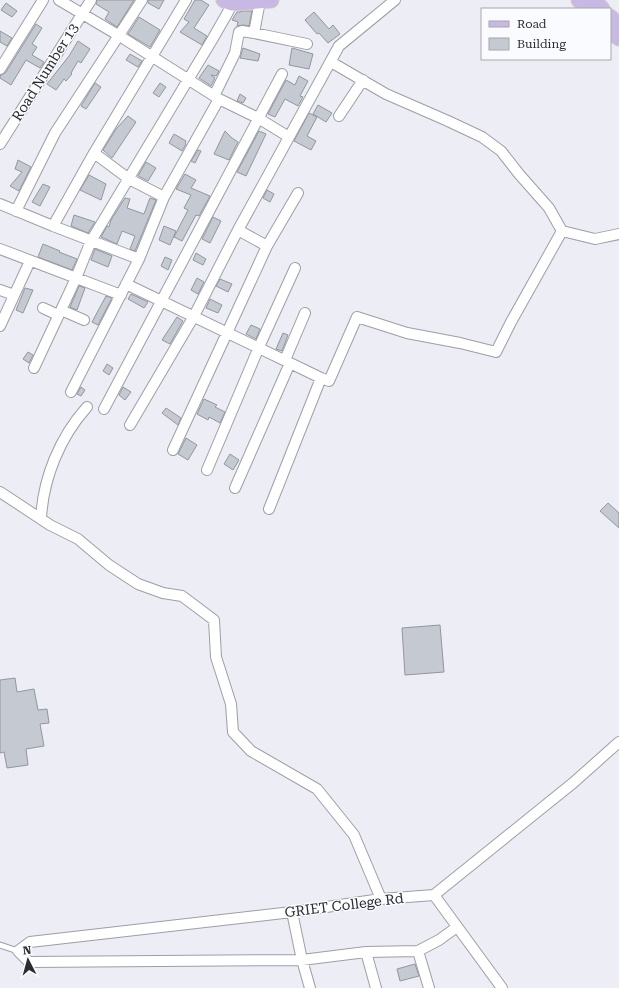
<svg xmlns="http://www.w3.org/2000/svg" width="619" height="988" viewBox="0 0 619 988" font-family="'Roboto Serif',serif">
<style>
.building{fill:#c5c9d1;stroke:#92969d}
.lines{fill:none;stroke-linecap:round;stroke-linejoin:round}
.lane-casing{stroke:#9d9ea6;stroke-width:7}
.street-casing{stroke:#9d9ea6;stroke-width:12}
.primary-casing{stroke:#cccccd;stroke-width:17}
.lane{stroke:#fff;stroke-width:5}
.street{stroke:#fff;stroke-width:10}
.primary{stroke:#c7b8e4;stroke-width:15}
.labels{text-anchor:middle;stroke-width:3;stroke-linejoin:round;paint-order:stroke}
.street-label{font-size:14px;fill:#2b2c2f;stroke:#fafbfe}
</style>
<rect width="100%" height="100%" fill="#ecedf5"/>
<path class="building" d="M97,0H134L117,27L105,19L109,12L96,4Z
M148,0H164L159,9L148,3Z
M195,0H201L209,5L194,28L207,36L202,45L180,32L189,22L184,19Z
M6,3L17,11L12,17L1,10Z
M241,11H252L249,26L243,25L237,26L238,22L232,20L237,12H240Z
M314,12L329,29L333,25L340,34L328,43L319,33L317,34L305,20Z
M139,17L160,30L150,47L128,34Z
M36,24L42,28L32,44L37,47L32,55L44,62L40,68L26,60L11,85L0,78V76L6,72Z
M0,31L12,38L7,46L0,42Z
M78,41L90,49L81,63L78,61L71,73L72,74L66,81L64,79L56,90L47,84L69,56Z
M243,48L260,54L258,61L240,58Z
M292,48L313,54L309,69L289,65Z
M130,54L142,61L138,67L126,60Z
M208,65L219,71L216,76L211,75L215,78L211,86L199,78Z
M299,76L308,81L300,96L303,97L298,106L285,99L275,117L268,114L286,80L295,85Z
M95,83L101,87L86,109L81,106Z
M160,83L166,87L159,97L153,93Z
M240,94L246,98L243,103L237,101Z
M318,105L332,113L326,122L313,114Z
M309,113L317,117L307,136L316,141L311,150L294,141Z
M128,116L136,122L112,158L103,150L116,129Z
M225,131L232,138L238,142L229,160L214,154Z
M259,131L266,134L246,176L237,172Z
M174,134L186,141L185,143L186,144L182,151L169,143Z
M198,150L201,151L195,163L191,161Z
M18,160L31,167L19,191L10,186L22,172L15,169Z
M146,162L156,168L148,181L138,176Z
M185,174L196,180L191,188L210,196L199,216L196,215L182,241L174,237L188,210L184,208L191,195L176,189Z
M89,175L106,184L101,200L80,190Z
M43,184L50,187L40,206L32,202Z
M267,190L274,194L270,202L263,198Z
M125,198L130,199L127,208L144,214L150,198L156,200L135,251L130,249L135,236L122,231L117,244L101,237L107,226L109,227L111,220Z
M74,215L95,222L88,233L71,226Z
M213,217L221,221L210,243L202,239Z
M164,226L176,231L170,245L159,240Z
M43,244L60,251L59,252L77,259L72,270L38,257Z
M95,249L112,256L108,267L91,260Z
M196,253L206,259L203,265L193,260Z
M165,257L172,260L168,270L161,266Z
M197,278L204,282L198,294L191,290Z
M220,279L232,284L228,292L216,286Z
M79,286L85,288L77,310L70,307Z
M25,288L33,290L23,313L16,310Z
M131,294L148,302L144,308L128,299Z
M106,296L112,298L98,325L92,322Z
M210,299L222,305L218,313L206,308Z
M177,317L183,321L170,344L162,340Z
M251,325L260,329L256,339L246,334Z
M283,333L288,335L282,351L276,349Z
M28,352L33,355L29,363L23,359Z
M107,364L113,368L109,375L103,371Z
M81,387L85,390L81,396L77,394Z
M123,387L131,392L125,400L119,395Z
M204,399L217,405L215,407L225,412L220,423L209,417L208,420L197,414Z
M166,408L181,418L178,425L162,413Z
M186,438L197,445L188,460L178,454Z
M230,454L239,460L233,470L224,464Z
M608,503L619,513V528L600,511Z
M440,625L444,672L405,675L402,628Z
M15,678L17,692L34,689L38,710L47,709L49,723L40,724L44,746L26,749L28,765L7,768L4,752L0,753V680Z
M415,964L419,976L400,981L397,969Z"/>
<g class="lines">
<defs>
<path id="lane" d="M0,945L18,951"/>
<path id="street" d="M59,0L118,35L219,99L258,118L289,137
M260,1L254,33L307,44
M331,62L386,94L448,121L482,137L501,151L519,174L549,208L562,231
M0,69L43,0
M214,96L235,53L239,32L242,31L254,33
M339,116L363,80
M0,144L91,0
M164,197L129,179L94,153L186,0
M0,204L53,226L139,259
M16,211L55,133L142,0
M53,226L94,153
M238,230L267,246
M0,249L121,295
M126,284L290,363L235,488
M0,290L14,295
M43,308L58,315
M61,310L84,320
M0,326L30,261
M285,360L305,313
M34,368L76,278L91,241L212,40L228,12L232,3
M321,378L329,381L357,317L407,333L460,343L496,352L511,322L562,231L595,239L619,234
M71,392L139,259L164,197L219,99
M87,407C60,437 43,478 41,519L50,525L78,539L109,565L138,584L163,593L182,596L214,620L216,657L231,704L233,732L251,751L317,789L354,835L381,899
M104,409L282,74
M130,425L194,316L238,230L339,46L395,0
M173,450L267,246L298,193
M207,470L259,347L295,268
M0,492L41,519
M269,509L321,378L290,363
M434,895L502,988
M292,912L302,960L310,988
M457,927L439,940L418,951L366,952L302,960L29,962L18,951L30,942L292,912L381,899L434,895L573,783L619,742
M418,951L429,988
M366,952L376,988"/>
<path id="primary" d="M224,0L232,3L271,0
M579,0L588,9
M594,0L602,9
M610,17L619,25
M610,31L619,38"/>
</defs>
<use href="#lane" class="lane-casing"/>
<use href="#street" class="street-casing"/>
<use href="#primary" class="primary-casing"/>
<use href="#lane" class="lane"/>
<use href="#street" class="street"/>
<use href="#primary" class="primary"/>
</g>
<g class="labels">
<g class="street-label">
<text transform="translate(45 72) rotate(-58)" y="5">Road Number 13</text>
<text transform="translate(344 905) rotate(-7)" y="5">GRIET College Rd</text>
</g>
</g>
<rect x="481" y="8" width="130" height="52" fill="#fafbfe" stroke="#a7a8ab"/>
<rect x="489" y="21" width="20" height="6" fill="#c7b8e4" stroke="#a7a8ab"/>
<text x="517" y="28" font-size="12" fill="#2b2c2f">Road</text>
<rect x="489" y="38" width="20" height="12" fill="#c5c9d1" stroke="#a7a8ab"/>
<text x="517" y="48" font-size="12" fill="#2b2c2f">Building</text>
<g transform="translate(28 960) rotate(354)" stroke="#fafbfe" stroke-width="3" paint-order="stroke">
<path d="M0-3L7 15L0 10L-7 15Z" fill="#2b2c2f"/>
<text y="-6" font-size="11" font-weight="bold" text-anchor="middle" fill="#2b2c2f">N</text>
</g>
</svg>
